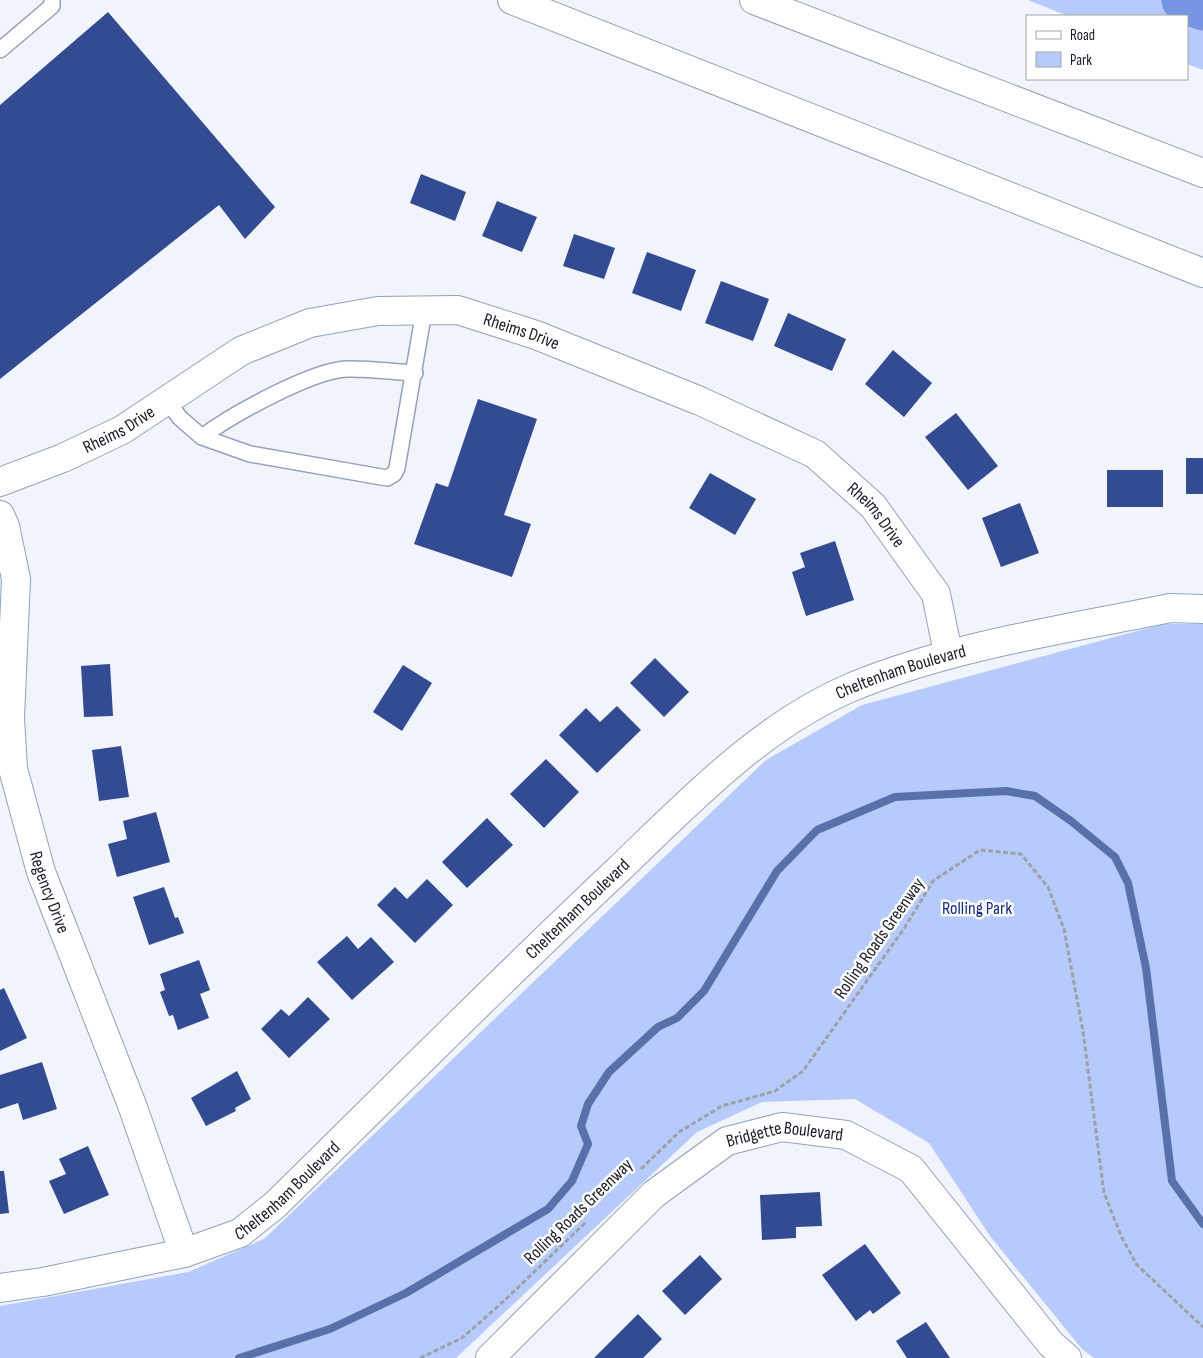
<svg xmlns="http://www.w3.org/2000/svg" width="1203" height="1358" viewBox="0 0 1203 1358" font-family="'Sofia Sans Condensed',sans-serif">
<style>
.green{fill:#b6cbfb}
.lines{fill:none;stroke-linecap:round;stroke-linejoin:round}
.stream{stroke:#5971aa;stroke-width:8}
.river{stroke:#7696e3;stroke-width:45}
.building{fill:#324b92}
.lane-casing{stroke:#93a0be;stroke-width:18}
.street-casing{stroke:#93a0be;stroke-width:30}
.highway-casing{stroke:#93a0be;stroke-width:30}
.path{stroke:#9da1a9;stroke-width:3;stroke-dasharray:5 2.5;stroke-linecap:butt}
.lane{stroke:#fff;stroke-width:15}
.street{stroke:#fff;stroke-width:28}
.highway{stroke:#fff;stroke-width:28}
.labels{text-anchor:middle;stroke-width:5;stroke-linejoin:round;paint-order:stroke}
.street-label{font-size:18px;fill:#161b26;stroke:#fff}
.park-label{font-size:18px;fill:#152c85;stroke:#fff}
</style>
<rect width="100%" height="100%" fill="#f1f4fa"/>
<path class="green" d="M1028,0H1203V70L1187,64V16H1068Z
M1163,624H1203V1358H1094L1082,1349L990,1236L929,1143L855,1099L762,1102L697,1132L456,1358H0V1306L188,1272L264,1239L766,760L862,705Z"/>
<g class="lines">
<path class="stream" d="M239,1358L330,1329L406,1293L548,1209L572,1181L588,1144L581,1126L588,1104L609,1072L658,1027L677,1018L704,991L777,871L817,830L895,797L1006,791L1035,796L1071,821L1115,857L1128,883L1146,968L1172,1181L1203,1224"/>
<path class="river" d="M1184,0L1203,8"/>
</g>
<path class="building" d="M108,12L275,207L245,239L219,205L0,379V105Z
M421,174L466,192L455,221L410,203Z
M497,201L537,217L522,252L482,236Z
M574,234L615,248L604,279L563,266Z
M647,252L696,270L681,311L632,293Z
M721,281L769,299L753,341L705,323Z
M788,313L846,339L832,371L774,346Z
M893,350L932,383L904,417L865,384Z
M478,399L537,419L504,515L531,524L512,577L414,544L436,483L448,487Z
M956,413L998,466L968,490L925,437Z
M1186,458H1203V494H1186Z
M1107,470H1163V507H1107Z
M710,473L756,499L735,535L689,508Z
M1020,503L1039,553L1001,567L982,518Z
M835,541L854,600L806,616L792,572L805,567L800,553Z
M655,658L689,692L664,717L630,683Z
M110,664L113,716L84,717L81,666Z
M403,665L432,683L402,731L373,712Z
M617,706L641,730L597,773L559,735L586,708L600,722Z
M121,746L129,797L99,801L92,750Z
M546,759L579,792L544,828L510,794Z
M156,812L170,862L117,877L108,844L127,839L123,821Z
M487,818L513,845L467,888L442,862Z
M427,879L453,905L415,943L377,905L395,887L407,899Z
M164,887L175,918L178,917L184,933L149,945L133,897Z
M347,936L358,949L371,937L394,962L352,1000L317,962Z
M199,960L210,990L200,994L209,1018L178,1030L173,1015L169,1016L160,992L165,990L160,974Z
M4,988L27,1038L0,1051V990Z
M308,997L330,1019L289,1058L261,1029L281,1009L289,1016Z
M42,1062L57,1109L23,1120L18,1103L0,1109V1075Z
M237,1071L251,1099L235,1108L236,1111L206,1126L191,1098Z
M88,1146L109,1195L64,1214L49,1181L66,1174L59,1159Z
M0,1171H4L9,1213L0,1214Z
M820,1192L822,1226L796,1227V1238L762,1240L760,1195Z
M865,1244L901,1293L873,1314L870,1310L856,1321L822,1275Z
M700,1255L722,1279L685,1315L662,1291Z
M638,1314L662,1339L643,1358H594Z
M926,1322L950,1358H907L896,1341Z"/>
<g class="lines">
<defs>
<path id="lane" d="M0,50L52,6V0
M415,373C392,372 369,368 346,369C311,371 231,415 202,437L250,454L387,478L394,474L397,468L424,311
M167,401L180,418L202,437"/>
<g id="street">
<path id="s1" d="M0,482L63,458L122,430L241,351L310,323L378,311L458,310L536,335L700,401L815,454L873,506L936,594L948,653"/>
<path id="s2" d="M0,515L5,526L16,579L10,718L13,769L41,872L132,1105L184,1253"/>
<path id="s3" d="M0,1288L43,1282L184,1253L240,1233L275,1205C389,1093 501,980 617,871C688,803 760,726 852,687C954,645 1063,630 1170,608L1203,609"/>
<path id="s4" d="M490,1358L654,1194L727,1141L782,1127L846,1135L911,1169L1051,1344L1067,1358"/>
</g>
<path id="highway" d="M512,0L1203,273
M754,0L1203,173"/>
</defs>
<use href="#lane" class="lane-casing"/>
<use href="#street" class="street-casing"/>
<use href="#highway" class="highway-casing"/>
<path class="path" d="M641,1169L679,1132L722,1106L775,1091L803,1071L905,927L933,881L980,850L1021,854L1048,887L1064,929L1083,1031L1104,1193L1122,1238L1137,1265L1203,1327
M420,1358L462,1338L505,1300L586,1222"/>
<use href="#lane" class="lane"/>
<use href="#street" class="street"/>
<use href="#highway" class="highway"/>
</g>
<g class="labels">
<g class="street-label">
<text dy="6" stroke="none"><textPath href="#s1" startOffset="566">Rheims Drive</textPath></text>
<text dy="6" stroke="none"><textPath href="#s1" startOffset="130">Rheims Drive</textPath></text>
<text dy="6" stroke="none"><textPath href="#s1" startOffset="971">Rheims Drive</textPath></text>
<text dy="6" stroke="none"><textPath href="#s3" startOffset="1121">Cheltenham Boulevard</textPath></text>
<text dy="6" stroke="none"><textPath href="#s2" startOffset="385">Regency Drive</textPath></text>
<text dy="6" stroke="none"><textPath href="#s3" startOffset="715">Cheltenham Boulevard</textPath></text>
<text transform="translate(879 938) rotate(-55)" y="6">Rolling Roads Greenway</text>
<text dy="6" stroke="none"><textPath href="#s4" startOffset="381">Bridgette Boulevard</textPath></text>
<text dy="6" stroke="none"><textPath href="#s3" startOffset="310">Cheltenham Boulevard</textPath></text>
<text transform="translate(578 1211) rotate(-44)" y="6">Rolling Roads Greenway</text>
</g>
<g class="park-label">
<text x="977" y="914">Rolling Park</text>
</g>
</g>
<rect x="1026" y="15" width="162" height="65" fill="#ffffff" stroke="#a2a4a8"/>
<rect x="1036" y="31" width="25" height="8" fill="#ffffff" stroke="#a2a4a8"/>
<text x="1070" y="40" font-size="15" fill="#161b26">Road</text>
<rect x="1036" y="52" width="25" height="15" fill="#b6cbfb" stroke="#a2a4a8"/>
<text x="1070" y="65" font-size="15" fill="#161b26">Park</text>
</svg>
